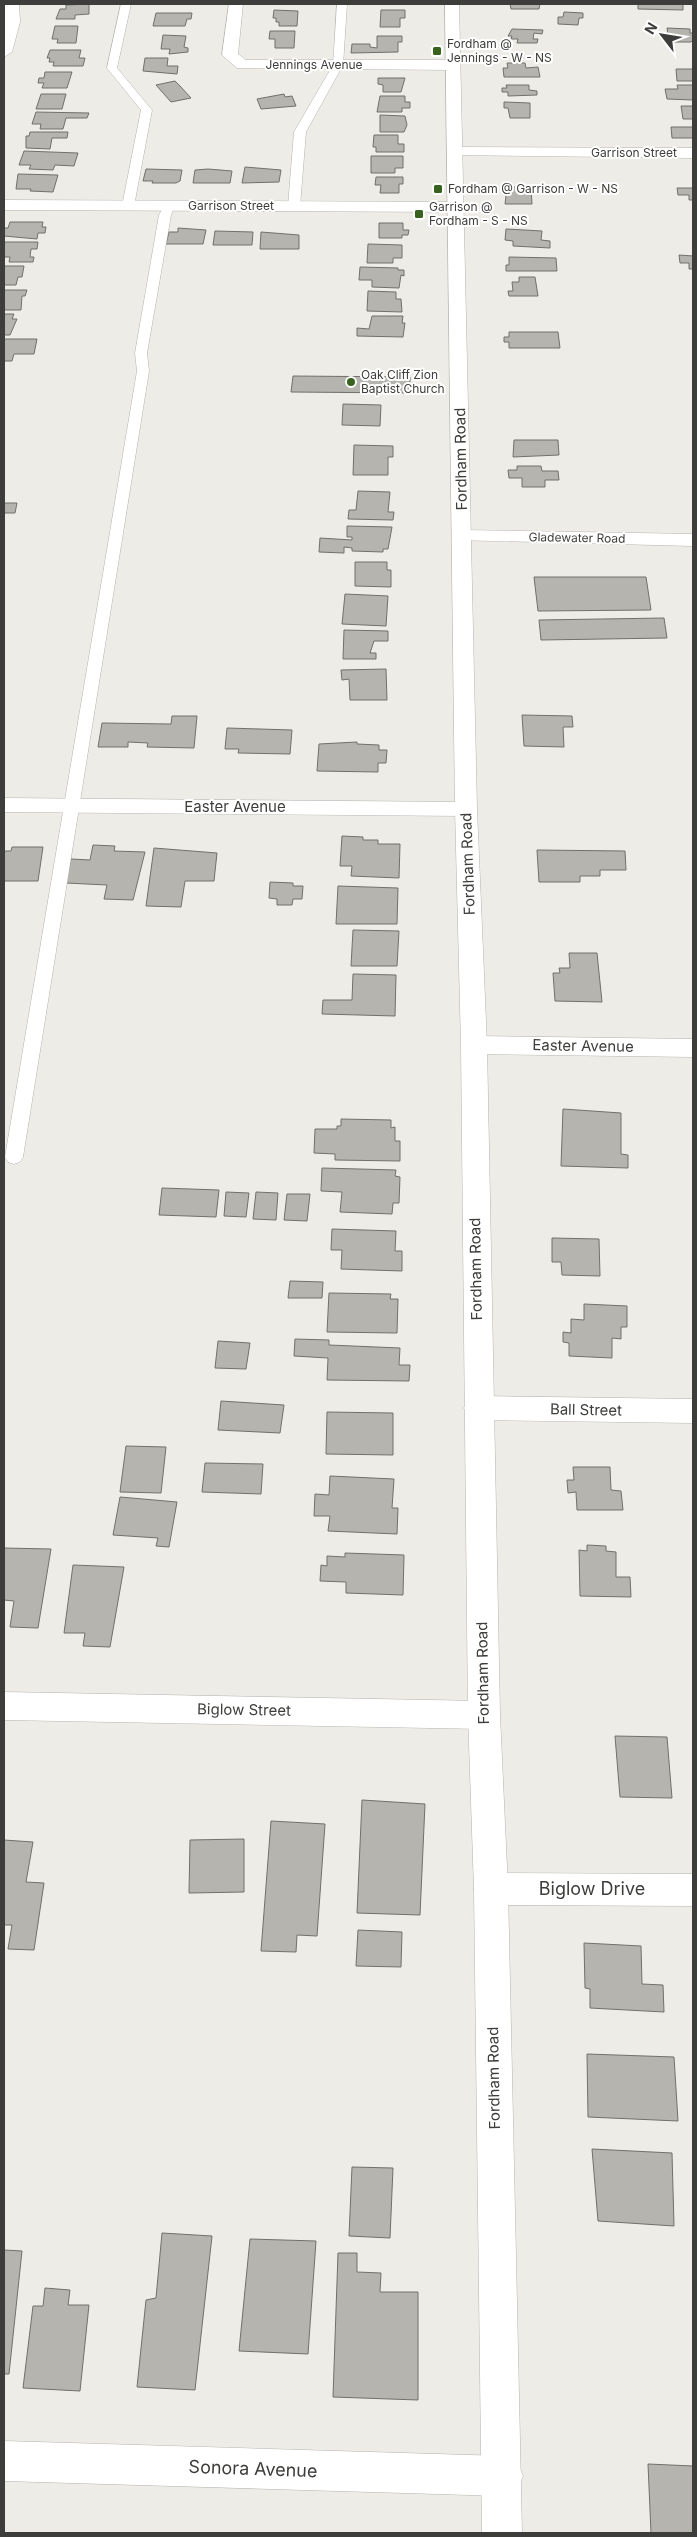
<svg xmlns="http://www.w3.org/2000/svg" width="697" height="2537" viewBox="0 0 697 2537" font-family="Inter,sans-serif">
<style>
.building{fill:#b5b4ae;stroke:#71706b}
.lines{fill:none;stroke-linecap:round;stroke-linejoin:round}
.lane-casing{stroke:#b5b3ae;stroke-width:1}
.street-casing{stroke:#b5b3ae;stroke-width:1}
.secondary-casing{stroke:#b5b3ae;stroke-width:1}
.lane{fill:#fff;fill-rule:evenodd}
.street{fill:#fff;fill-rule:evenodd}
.secondary{fill:#fff;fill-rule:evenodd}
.poi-dot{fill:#39621e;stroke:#fff;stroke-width:2}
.labels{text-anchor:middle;stroke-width:4;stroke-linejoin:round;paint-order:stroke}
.far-poi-label{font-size:12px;fill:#3d3d3b;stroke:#fff;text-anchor:start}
.far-street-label{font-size:12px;fill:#3d3d3b;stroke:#fff}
.street-label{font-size:15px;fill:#3d3d3b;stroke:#fff}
.near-street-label{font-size:18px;fill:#3d3d3b;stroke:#fff}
</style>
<rect width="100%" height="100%" fill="#eeece7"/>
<path class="building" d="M89,4V14L75,15V19H56L60,9H66V5Z
M510,4H540L539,9H511Z
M638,4H683V10L638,9Z
M274,10L298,11L297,26H279V22H276V18H273Z
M381,10H405V18H400V27H380Z
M564,12L583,13V18H579L578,25L558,24V17H563Z
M156,13H192L191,19H187L185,26H153Z
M55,26H78L76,43H57L58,39H52Z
M667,28L690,29V33H693V40L691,42H669Z
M512,29L543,30L542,34L534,33L533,39H538L537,43H517L518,39H511L512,36H508Z
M270,31H295L294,48H275V39H269Z
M163,35L186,36L184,47L188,48V52L169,54L170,49H161Z
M377,36H402V42H398V52L351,53L352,44H370V47L377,48Z
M50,50H81L79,58H85L83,66H53L54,62H49L50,58H47Z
M145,58H168L167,66H178L177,74L143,71Z
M507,63H525L526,68L538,67L540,77H504L503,68H508Z
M676,69H693V81H677Z
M45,72H72L67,88H42L44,83H38L39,78H44Z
M378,78H405L401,92H383V85L378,84Z
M175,81L180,86L191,98L171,102L156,85Z
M506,85H529V90L537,91V95L508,96V92H502V88H507Z
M677,85H693V100L667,99L665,89H678Z
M41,94H66L62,109H36Z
M284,94L285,97L292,96L296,106L261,109L257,99Z
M380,96H405V102H410V108H402V112H377Z
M504,102L530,103V118H510L508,108H504Z
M681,106H693V119H683Z
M36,112L89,113L87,118H66L63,129H40L41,124H32Z
M380,115L405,116L407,125L404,132H380Z
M671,127H693V138H672Z
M30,132H68L67,138H52L50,149L26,148V136H29Z
M374,135H398V144H404V152H376V147H373Z
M24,151L78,153L74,166L55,165L53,170L29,169L31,165H19Z
M371,156H403V168H395V173H371Z
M245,167L281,170L279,182L242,183Z
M146,169L182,170L180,181L176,183H152L153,181H143Z
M208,169L232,171L230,183H193L195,170Z
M18,174L58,175L53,192L30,191L31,189H16Z
M376,177H403V184H399V193H380L381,185H375Z
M507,187H531L532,204H505Z
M677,188H693V200H689V195H678Z
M10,222H43L42,227H46L45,233H38L37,239L4,236V228H8Z
M379,223H403V230H409L408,235H402V238H379Z
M178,228L206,230L203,244H166L169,232H178Z
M506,229L542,231L541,240L550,241V248L513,246V241L505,240Z
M215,231L253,232L252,245H213Z
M261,232L299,235V249H260Z
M4,242H38L37,249H31L30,257H34L33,262H9L10,257H4Z
M368,244L402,245V258H393V263H367Z
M679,255L693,256V269H689V263H680Z
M509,257L556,258L557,271H506V265H509Z
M4,266H24L22,277H18L16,285H4Z
M360,267L398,268V270H404V276L401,275L399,288L372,287V280H359Z
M519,277H535L538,296H509L508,291H513L512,282H519Z
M4,290H27L25,296H22L21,310H4Z
M368,291L396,292V299H401L402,312L367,311Z
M4,314H14L12,319H17L10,335H4Z
M372,316H403L402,323H405L403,337L357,336V328L369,329Z
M509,332H558L560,348H509V342H504V337H509Z
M4,339H37L34,354H14L12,361H4Z
M293,376L410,377V393L291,392Z
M343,404L381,405L380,426L342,425Z
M514,440H558L559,455L513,457Z
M354,445L393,446V457H388V475H353Z
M517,466H541L542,471H558L559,480H545V487H522V478H509L508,470H517Z
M358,491L390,492L388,512H394L393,520L348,519L349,510H356Z
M4,503H17L15,513H4Z
M347,526L392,527L388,549H383V552L352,551V548L344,547V553L319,552L320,538L352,540V537H347Z
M355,562H387V570H391V587L355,586Z
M534,577H646L651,610L538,611Z
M345,594L388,596L386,626L342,624Z
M664,618L667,638L541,640L539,620Z
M344,630L388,631V641H374L370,653H376V659H343Z
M386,669L387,700H350L349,679L342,680L341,670Z
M522,715L572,716L573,727H563L564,747L524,746Z
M172,716H197L194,748L147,747L148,743L128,742V747H98L102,723L171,724Z
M227,728L292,730L290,754L238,753L239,749H225Z
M357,742V744L379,745V750H387L386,763H378V772L317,771L319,744Z
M342,836L363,837V840H378V844H400L399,878L351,876L352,866H340Z
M93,845L115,846L114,851L145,852L133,900L104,899L107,885L66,883L71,859L90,860Z
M12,847H43L38,881H4V851H11Z
M154,848L217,853L214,881H185L181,907L146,906Z
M537,850L625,851L626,870H600V876H580V882H539Z
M270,882L293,883V886H303L302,899H293L292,905H277V899L269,898Z
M338,886L398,888L397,924H336Z
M353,930L399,931L397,966H351Z
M569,953H597L602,1002L555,1001L553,973H560L559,968H570Z
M353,974L396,975L395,1016L322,1014L323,1000H352Z
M563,1109L621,1113V1154L628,1155V1168L561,1166Z
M341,1119L391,1120V1128L395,1127V1141H400V1161L335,1160V1154L314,1153L315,1129H337V1126H341Z
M322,1168L396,1170L395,1176L400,1177L399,1203H393L392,1214L340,1212L342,1192L321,1191Z
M162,1188L219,1190L216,1217L159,1215Z
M226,1192L249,1193L246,1217L224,1216Z
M256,1192L278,1193L276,1220L253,1219Z
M287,1194H310L307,1221L284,1220Z
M332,1229L396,1231L395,1251H402V1271L341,1269L342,1250H331Z
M552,1238L599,1239L600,1276L562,1275L561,1262H552Z
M290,1281L323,1282L322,1298H288Z
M329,1293L391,1294L390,1299H398L397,1333L327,1332Z
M584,1304L627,1306V1327H621V1339L612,1338V1358L569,1356V1343L563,1342V1332L571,1333V1319L584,1320Z
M295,1339L329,1340V1345L400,1348L399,1365H410L409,1381L327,1380L328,1358L294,1356Z
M218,1341L250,1343L246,1369L215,1368Z
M221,1401L284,1405L280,1433L218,1430Z
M327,1412L393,1413V1455L326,1454Z
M126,1446L166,1447L161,1493L120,1492Z
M205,1463L263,1464L261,1494L202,1492Z
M573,1467H610L611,1490L621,1491L623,1510H577L576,1492L568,1493L567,1480H574Z
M330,1476L394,1479L392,1508H398L397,1534L328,1531L330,1516H314L315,1494L329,1495Z
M120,1497L177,1502L169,1547L156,1546L158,1538L113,1535Z
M587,1545L606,1546V1551L616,1552V1577H630L631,1597L580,1596L579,1550L587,1551Z
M4,1548L51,1549L38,1628L10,1627L14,1601L4,1600Z
M345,1553L404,1555L403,1595L346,1593V1582L320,1581L321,1565L327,1566V1556L345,1557Z
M73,1565L124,1567L110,1647L83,1646L85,1633H64Z
M615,1736L667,1737L672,1798L620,1797Z
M362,1800L425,1804L420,1915L357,1913Z
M271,1821L325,1824L317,1936L297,1935L296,1952L261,1951Z
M244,1839V1892L189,1893L190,1840Z
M4,1840L33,1842L26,1882L44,1883L34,1950L8,1949L12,1925H4Z
M358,1930L402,1932L401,1967L356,1966Z
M584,1943L641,1946L642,1984L663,1985L664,2012L590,2008V1989L585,1988Z
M587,2054L674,2057L678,2121L588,2117Z
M592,2149L672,2153L674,2226L598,2221Z
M352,2167L393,2168L390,2238L349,2236Z
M162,2233L212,2236L195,2390L137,2387L146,2300L156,2298Z
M250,2239L316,2241L308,2354L239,2351Z
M4,2250L22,2251L9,2374H4Z
M338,2253H357V2272L381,2273L380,2292H418V2400L333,2397Z
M45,2288L70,2290L68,2305H89L80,2391L23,2388L33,2306H43Z
M648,2464L693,2466V2533H651Z"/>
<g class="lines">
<defs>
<path id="lane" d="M121,4H131L117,68L152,110L134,206L128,209L122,206L141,110L107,68Z
M337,4H347L343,65L306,132L300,206L294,209L288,206L294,132L333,65Z
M169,203L175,206L171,215L147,353L149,371L23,1157L20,1162L14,1164L8,1162L5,1157L137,371L135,353L159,215L165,204Z"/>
<path id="street" d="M5,4H19L20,22L12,52L4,57Z
M229,4H243L238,54L246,60H453L461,65L453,70L237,68L222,55Z
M455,147L693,148V158L449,155L447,152L449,149Z
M4,200L457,202L463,203L465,207L463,211L457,212L4,210Z
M462,530L693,534V546L455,540L452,536L455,532Z
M4,798L466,802L474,804L477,809L474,814L466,816L4,812Z
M474,1036L693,1039V1057L474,1054L465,1051L461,1045L465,1039Z
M478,1396L693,1399V1423L478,1420L468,1416L464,1408L468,1400Z
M4,1692L484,1701L495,1705L500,1715L495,1725L484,1729L4,1720Z
M491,1873L693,1874V1906L491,1905L479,1900L474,1889L479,1878Z
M4,2441L503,2456L517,2462L523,2476L517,2490L503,2496L4,2481Z"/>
<path id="secondary" d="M445,4H459L477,809L487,1045L500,1715L508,1889L522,2533H482L474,1889L468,1715L461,1045L455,809Z"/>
</defs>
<use href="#lane" class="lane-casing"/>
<use href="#street" class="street-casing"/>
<use href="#secondary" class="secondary-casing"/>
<use href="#lane" class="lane"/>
<use href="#street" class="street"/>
<use href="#secondary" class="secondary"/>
</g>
<g class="poi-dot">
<rect x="432" y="46" width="10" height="10" rx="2.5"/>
<rect x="433" y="184" width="10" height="10" rx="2.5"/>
<rect x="414" y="209" width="10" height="10" rx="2.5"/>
<circle cx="351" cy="382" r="5"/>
</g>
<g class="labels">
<g class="far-poi-label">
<text x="447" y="48">Fordham @<tspan x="447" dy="14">Jennings - W - NS</tspan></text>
<text x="448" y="193">Fordham @ Garrison - W - NS</text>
<text x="429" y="211">Garrison @<tspan x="429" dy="14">Fordham - S - NS</tspan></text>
<text x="361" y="379">Oak Cliff Zion<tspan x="361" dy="14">Baptist Church</tspan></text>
</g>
<g class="far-street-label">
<text x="314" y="69">Jennings Avenue</text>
<text x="634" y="157">Garrison Street</text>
<text x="231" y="210">Garrison Street</text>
<text transform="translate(577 538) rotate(1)" y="4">Gladewater Road</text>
</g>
<g class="street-label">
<text transform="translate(461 459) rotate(-91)" y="5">Fordham Road</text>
<text x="235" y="812">Easter Avenue</text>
<text transform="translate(468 864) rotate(-92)" y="5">Fordham Road</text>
<text transform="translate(583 1046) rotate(1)" y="5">Easter Avenue</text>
<text transform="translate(476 1269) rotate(-91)" y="5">Fordham Road</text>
<text transform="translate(586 1410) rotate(1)" y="5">Ball Street</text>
<text transform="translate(483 1673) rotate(-91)" y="5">Fordham Road</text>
<text transform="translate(244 1710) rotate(1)" y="5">Biglow Street</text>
<text transform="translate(494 2078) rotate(-91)" y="5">Fordham Road</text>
</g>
<g class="near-street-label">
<text x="592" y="1895">Biglow Drive</text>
<text transform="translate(253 2469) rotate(2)" y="6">Sonora Avenue</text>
</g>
</g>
<rect width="697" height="2537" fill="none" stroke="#3d3d3b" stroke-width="10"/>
<g transform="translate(662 35) rotate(301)" stroke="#ffffff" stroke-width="4" paint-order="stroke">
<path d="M0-4L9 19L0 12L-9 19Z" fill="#3d3d3b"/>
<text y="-8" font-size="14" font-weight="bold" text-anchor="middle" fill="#3d3d3b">N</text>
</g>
</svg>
